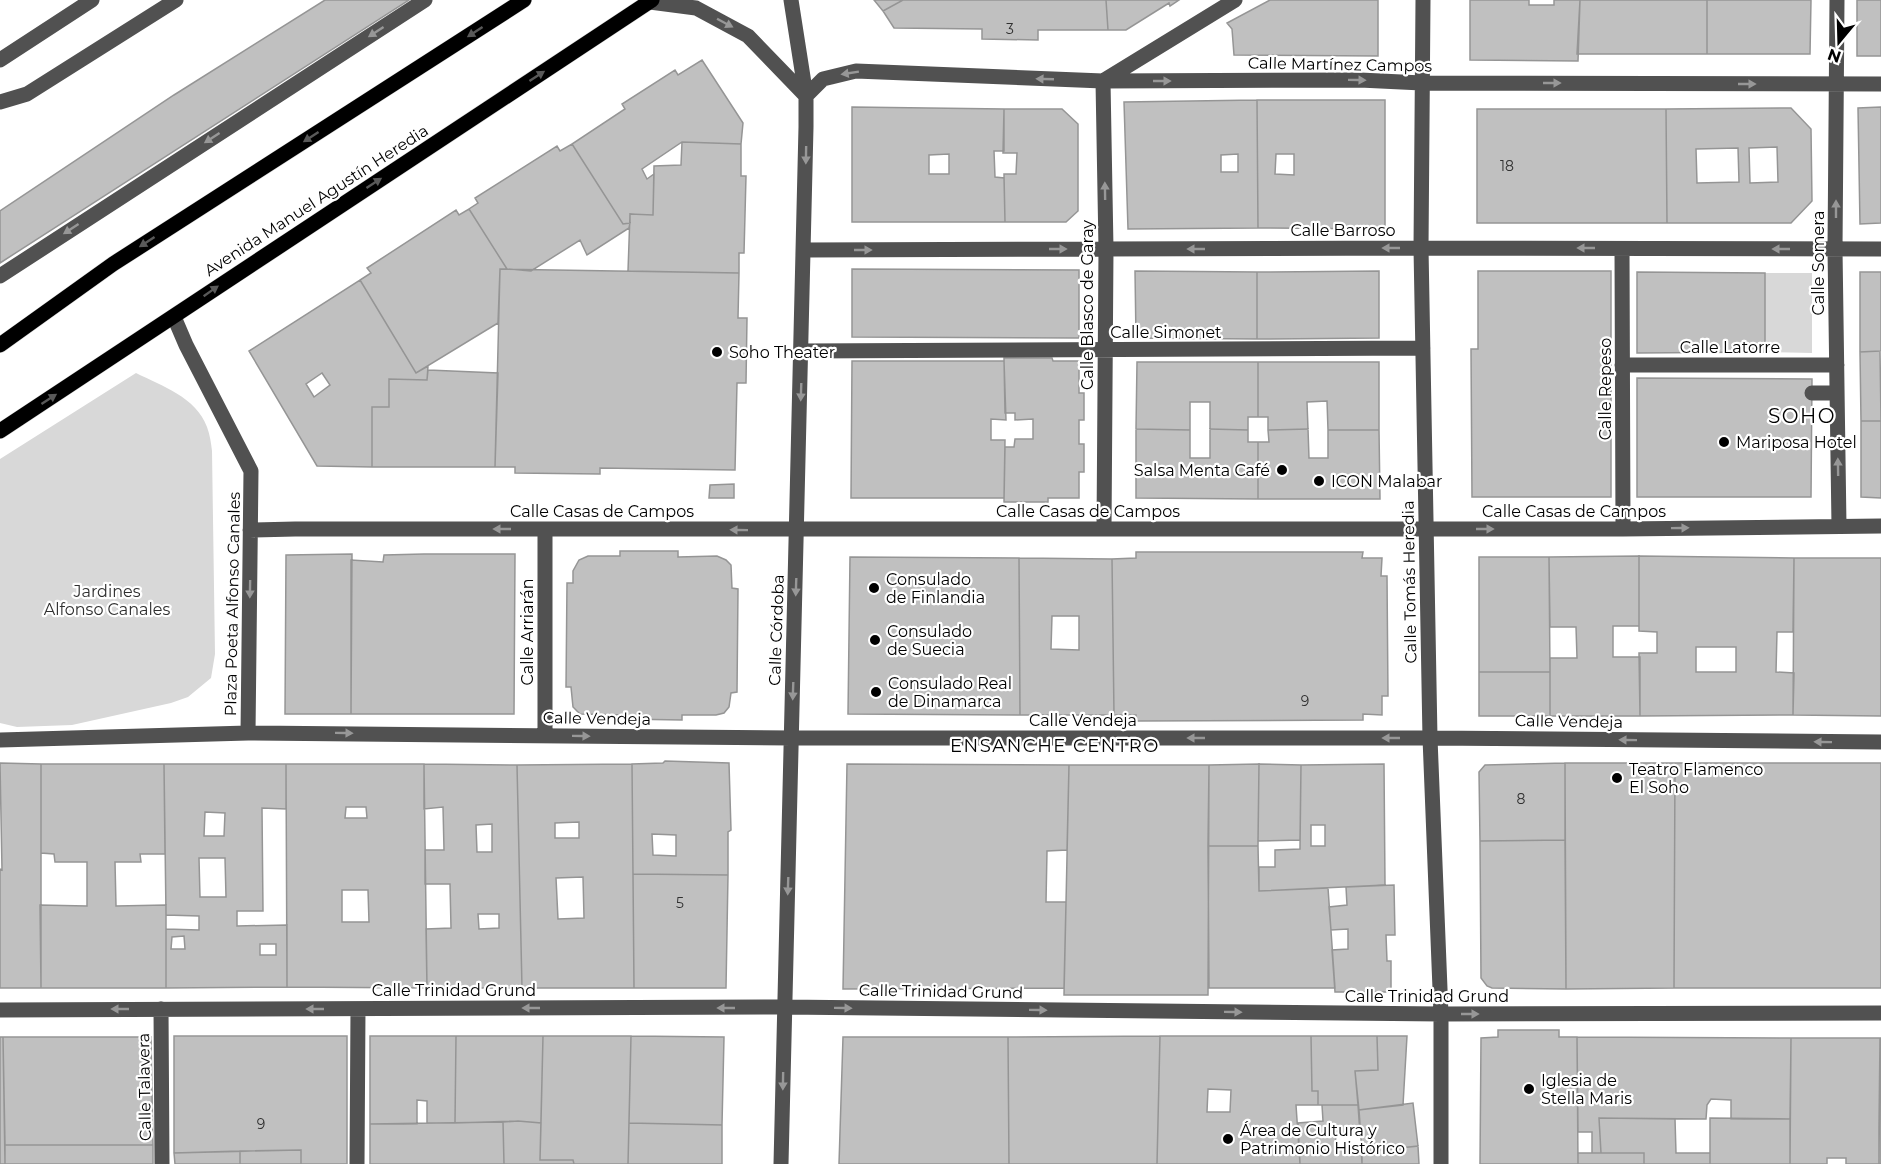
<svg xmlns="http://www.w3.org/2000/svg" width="1881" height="1164" viewBox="0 0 1881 1164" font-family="Montserrat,sans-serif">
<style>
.green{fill:#d8d8d8}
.building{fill:#c0c0c0;stroke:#959595;stroke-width:1.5;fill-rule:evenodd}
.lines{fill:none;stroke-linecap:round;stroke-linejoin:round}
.major-casing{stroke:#dbdbdb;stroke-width:16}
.minor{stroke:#515151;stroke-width:15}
.major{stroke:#000;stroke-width:15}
.oneway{fill:#979797}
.oneway2{fill:#595959}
.poi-dot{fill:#000;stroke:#fff;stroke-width:2}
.labels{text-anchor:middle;stroke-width:4.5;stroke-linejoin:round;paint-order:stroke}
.number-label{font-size:14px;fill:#303030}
.street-label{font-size:16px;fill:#000;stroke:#fff}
.poi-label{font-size:16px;fill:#000;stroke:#fff;text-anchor:start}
.park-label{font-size:16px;fill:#2f2f2f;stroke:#fff}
.neighbourhood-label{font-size:18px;letter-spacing:1.5px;fill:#000;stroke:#fff}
.quarter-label{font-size:20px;letter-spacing:1.5px;fill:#000;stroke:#fff}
</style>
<rect width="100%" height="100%" fill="#fff"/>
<path class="green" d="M1765,273H1812V353L1765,352Z
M136,373C162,386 196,397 207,427C210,435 211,443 212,451L215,654L211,678L188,697L171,703L72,725L17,727L0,723V459Z"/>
<path class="building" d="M325,0H409L0,263V211L174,95Z
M874,0H903L883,11Z
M903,0H1106L1108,30H1038V40L982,39V29L894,28L883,11Z
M1106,0H1179L1170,6L1169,3L1126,30H1108Z
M1270,0H1378V56L1234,55L1232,29L1227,23Z
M1470,0H1529V5H1554V0H1580L1578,61L1470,60Z
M1580,0H1707V54H1577Z
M1707,0H1811L1810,54H1707Z
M1857,0H1881V56H1857Z
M702,60L743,123L741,144L682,142L642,169L647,179L654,174L653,215L630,214V223L623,224L572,144L625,109L622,104L675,70L678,75Z
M1257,100H1385V229L1258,228ZM1276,154H1294V175L1275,174Z
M1257,100L1258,228L1128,229L1124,102ZM1238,154V172H1221V155Z
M852,107L1004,109V151H994L995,177L1004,178L1005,222H852ZM949,154V174H929V155Z
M1881,107V223L1860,224L1858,108Z
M1791,108L1811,129L1812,201L1791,223H1667L1666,109ZM1777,147L1778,182L1750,183L1749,148ZM1738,148L1739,182L1697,183L1696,149Z
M1004,109H1062L1078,124V211L1066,222H1005L1004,174H1016L1017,153H1003Z
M1477,109H1666L1667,223H1477Z
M682,142L741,144V176H746L744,253H739V273L628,271L630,214L653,215L654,166L681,165Z
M572,144L623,224L630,223L629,228L587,255L580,240L531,271L507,269L469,209L478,203L475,198L557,146L560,151Z
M469,209L507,269H500L498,323L416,373L360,280L371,273L367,268L456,210L459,215Z
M500,269L739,273L738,318H747L746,383H737L735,470L600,468V474L515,473V467H495Z
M852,269L1079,270V338L852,337Z
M1135,271L1257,272V339L1136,338Z
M1379,271V338L1257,339V272Z
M1478,271H1611V497H1472L1471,349H1478Z
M1637,272L1765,273V352L1637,353Z
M1860,272H1881V351L1860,352Z
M360,280L416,373L428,366L427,380L389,379V407H372V467L317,466L249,351ZM322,373L330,385L314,397L306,384Z
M1880,351L1881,421H1861L1860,352Z
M1004,358H1052L1053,361H1079V393H1084V420H1079V444H1084V472H1079V498H1048V502H1004L1005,447H1014L1015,439H1033V419L1015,420V413H1005Z
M852,361H1004L1006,420L991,419V440H1005L1004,498H851Z
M1137,362H1258V417H1248V430L1210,429V402H1190V430L1136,429Z
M1258,362H1379V430H1328L1327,401L1307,402L1308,429L1268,430V417H1258Z
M428,370L498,373L495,467H372V407H389V379L427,380Z
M1637,378L1812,379L1811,497H1637Z
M1861,421H1881V498L1861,497Z
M1136,429L1190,430V458H1210V429L1248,430V442H1258V499L1136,498Z
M1308,429L1309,458H1328V430H1379L1380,499H1258V442H1269L1268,430Z
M734,484V498H709L710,485Z
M620,551H678V557L717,556L726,560L731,565L732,588L738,589L737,692L731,693L729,707L724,713L716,715H682V720L624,719V715L580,714L573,707L571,687H566L567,583H573V571L579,560L588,556H620Z
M1136,552H1363L1362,558H1382L1381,576H1387L1388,696H1382V715L1363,714V720L1136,721V715H1114L1112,559L1136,558Z
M352,554L351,714H285L286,555Z
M424,554H515L514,714H351V560L383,562L384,555Z
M1639,556L1794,558L1793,632H1777L1776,672L1794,673L1793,715L1640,716L1639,653H1657V632L1639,631ZM1696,647H1736V672H1696Z
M1639,556V626H1613V657H1640V716H1550V658H1577L1576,627H1550L1549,557Z
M850,557L1019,558L1020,715L848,714Z
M1479,557H1549L1550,672H1479Z
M1019,558L1112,559L1114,715H1020ZM1052,616H1079V650L1051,649Z
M1794,558H1881V716L1793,715Z
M1479,672H1550V716H1479Z
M665,761L729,763L731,830L728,832V875L633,874L632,764L663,763ZM652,834L676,835V856L653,855Z
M0,763L41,764V988H0V869L2,870Z
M1565,763H1675L1674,988L1566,989Z
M1565,763V840L1480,841L1479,772L1485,765Z
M1675,763H1881V988H1674Z
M41,764H164L165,854H140L141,862H115L116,906L166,905V988H41L40,905L87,906V862H55L54,854L41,853Z
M164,764H286V809L262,808L263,911H237V926L287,925V987L166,988V929L199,930V916L166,915ZM205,812L225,813L224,836H204ZM199,858H225L226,897H200ZM184,936L185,949H171L172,937ZM260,944H276V955H260Z
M286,764H424L427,988L287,987ZM346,807H366L367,818H345ZM342,890H368L369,922H342Z
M424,764L517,765L522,988H427L426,929L451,928L450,884H425V850H444L443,807L424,809ZM492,824V852H477L476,825ZM478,914H499V928L479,929Z
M632,764L634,988H522L517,765ZM579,822V838H555V823ZM583,877L584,918L558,919L556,878Z
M847,764L1069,765L1067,850L1047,851L1046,902H1066L1064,988L843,989Z
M1259,764L1301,765L1300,840L1258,841Z
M1259,764L1258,846H1208L1209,765Z
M1384,764L1385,885L1259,891V867H1275V850L1300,849L1301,765ZM1311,825H1325V846H1311Z
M1069,765H1209L1208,995H1064Z
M1565,840L1566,989L1492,988L1487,986L1481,978L1480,841Z
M1208,846H1258L1259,891L1328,888L1335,988H1209Z
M633,874L728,875L726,988H634Z
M1394,885L1395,935H1386L1387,961H1391V992H1335L1332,950L1348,949V929L1331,930L1329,907L1347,905L1346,887Z
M1498,1030H1559V1037H1577L1578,1164H1480L1481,1038L1498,1037Z
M174,1036H347V1164H301V1150L174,1153Z
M370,1036H456L455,1123H427V1101L417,1100V1124H370Z
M456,1036H543L541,1123L518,1121L455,1123Z
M543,1036H631L628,1164H574L573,1160H540Z
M631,1036L724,1037L722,1125L629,1123Z
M1160,1036H1311L1312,1091H1318V1105H1296L1300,1164H1157ZM1208,1089L1231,1090L1230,1112H1207Z
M1160,1036L1157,1164H1009L1008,1037Z
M1311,1036H1377L1378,1070L1355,1071L1358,1105H1318V1091H1312Z
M1377,1036H1407L1403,1105L1359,1110L1355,1071L1378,1070Z
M0,1037H3L5,1164H0Z
M3,1037H151L153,1145H5Z
M843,1037H1008L1009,1164H839Z
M1577,1037L1791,1038L1790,1119H1731V1100L1711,1099L1707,1105L1706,1119L1599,1118L1601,1153H1592V1132H1578Z
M1791,1038H1880L1879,1164H1846V1158H1827V1164H1790Z
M1880,1038H1881V1164H1879V1127Z
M1413,1103L1418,1146L1362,1152L1359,1110Z
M1322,1105H1358L1360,1134L1336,1135L1335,1148L1361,1147L1362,1164H1300L1298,1123L1323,1121Z
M1599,1118L1675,1119L1676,1153H1710V1164H1644V1153H1601Z
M1710,1118L1790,1119V1164H1710Z
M518,1121L541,1123L540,1160H573L574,1164H504L503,1122Z
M503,1122L504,1164H370V1124Z
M629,1123L722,1125V1164H628Z
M5,1145H153V1164H5Z
M1418,1146L1419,1164H1362V1152Z
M301,1150V1164H240V1151Z
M240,1151V1164H175L174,1153Z
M1578,1153H1644V1164H1578Z"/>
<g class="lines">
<defs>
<path id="major" d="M0,345L113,264L524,0
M0,431L652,0"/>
</defs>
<use href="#major" class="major-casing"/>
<path class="minor" d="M1423,0L1421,248L1430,738L1441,1014V1164
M1837,0L1835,249L1839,526
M650,2L696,8L748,36L806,96
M0,60L92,0
M1103,81L1106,249L1104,529
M1103,81L1235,0
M806,96L823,79L856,71L1103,81L1360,80L1422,83L1881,84
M0,102L27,94L176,0
M1622,249L1623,529
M805,250L1421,248L1881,249
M0,276L425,0
M174,317L186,345L251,471L248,733
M802,351L1423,348
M1622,365H1837
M1812,393H1837
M250,530L295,529H1623L1881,526
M545,735V529
M0,740L248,733L792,738H1430L1881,742
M161,1009L162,1164
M0,1010L784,1007L1441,1014L1881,1013
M357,1164L358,1009
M781,1164L806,127V96L791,0"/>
<use href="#major" class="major"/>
</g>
<defs><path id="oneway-solid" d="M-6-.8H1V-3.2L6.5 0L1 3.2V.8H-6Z" transform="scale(1.5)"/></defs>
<g class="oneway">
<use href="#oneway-solid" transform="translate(725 23) rotate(28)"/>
<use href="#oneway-solid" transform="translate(376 32) rotate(147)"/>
<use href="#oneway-solid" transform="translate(850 73) rotate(171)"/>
<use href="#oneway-solid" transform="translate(1045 79) rotate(-178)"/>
<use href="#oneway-solid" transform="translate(1357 80) rotate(1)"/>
<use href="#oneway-solid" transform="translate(1162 81)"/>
<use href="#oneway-solid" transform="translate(1552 83)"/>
<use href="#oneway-solid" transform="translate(1747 84)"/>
<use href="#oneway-solid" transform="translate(212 138) rotate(147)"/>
<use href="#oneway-solid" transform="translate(806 155) rotate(91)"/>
<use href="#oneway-solid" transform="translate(1105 191) rotate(-91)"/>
<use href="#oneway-solid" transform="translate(1836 209) rotate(-90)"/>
<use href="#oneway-solid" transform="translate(71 229) rotate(147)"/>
<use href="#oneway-solid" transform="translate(1391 248) rotate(180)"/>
<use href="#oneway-solid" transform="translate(1586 248) rotate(-180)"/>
<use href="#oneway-solid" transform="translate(1058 249)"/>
<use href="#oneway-solid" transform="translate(1196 249) rotate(180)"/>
<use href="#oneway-solid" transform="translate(1781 249) rotate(-180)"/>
<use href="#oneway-solid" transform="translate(863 250)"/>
<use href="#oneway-solid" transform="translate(801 392) rotate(92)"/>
<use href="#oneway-solid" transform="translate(1838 467) rotate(-91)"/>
<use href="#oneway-solid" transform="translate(1680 528) rotate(-1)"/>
<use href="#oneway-solid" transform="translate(502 529) rotate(-180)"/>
<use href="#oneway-solid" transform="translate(1485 529)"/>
<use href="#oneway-solid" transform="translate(739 530) rotate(-179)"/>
<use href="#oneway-solid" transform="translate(796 587) rotate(92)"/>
<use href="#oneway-solid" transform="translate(250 589) rotate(91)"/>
<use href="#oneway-solid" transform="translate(793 691) rotate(92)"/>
<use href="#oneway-solid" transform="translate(344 733) rotate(1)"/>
<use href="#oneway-solid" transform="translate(581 736) rotate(1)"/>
<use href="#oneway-solid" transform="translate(1196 738) rotate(-180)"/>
<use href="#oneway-solid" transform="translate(1391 738) rotate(-180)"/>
<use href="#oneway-solid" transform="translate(1628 740) rotate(-179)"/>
<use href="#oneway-solid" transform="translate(1823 742) rotate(-179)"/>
<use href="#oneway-solid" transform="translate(788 886) rotate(92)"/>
<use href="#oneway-solid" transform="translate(531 1008) rotate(180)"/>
<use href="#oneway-solid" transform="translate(726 1008) rotate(180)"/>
<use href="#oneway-solid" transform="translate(843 1008) rotate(1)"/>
<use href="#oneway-solid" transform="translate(120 1009) rotate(180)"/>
<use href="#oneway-solid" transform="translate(315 1009) rotate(180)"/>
<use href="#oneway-solid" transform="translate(1038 1010) rotate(1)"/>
<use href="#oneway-solid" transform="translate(1233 1012) rotate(1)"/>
<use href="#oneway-solid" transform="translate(1470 1014)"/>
<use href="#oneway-solid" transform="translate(783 1081) rotate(91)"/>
</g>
<g class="oneway2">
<use href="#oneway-solid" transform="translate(475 32) rotate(147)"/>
<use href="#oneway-solid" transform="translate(537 76) rotate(-33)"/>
<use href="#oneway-solid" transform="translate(311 137) rotate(147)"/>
<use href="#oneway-solid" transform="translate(374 183) rotate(-33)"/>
<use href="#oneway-solid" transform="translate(147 242) rotate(147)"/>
<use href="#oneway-solid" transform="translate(211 291) rotate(-35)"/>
<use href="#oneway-solid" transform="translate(49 399) rotate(-33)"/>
</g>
<g class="poi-dot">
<circle cx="717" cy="352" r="6"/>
<circle cx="1724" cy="442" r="6"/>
<circle cx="1282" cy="470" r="6"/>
<circle cx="1319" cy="481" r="6"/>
<circle cx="874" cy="588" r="6"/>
<circle cx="875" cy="640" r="6"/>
<circle cx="876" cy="692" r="6"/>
<circle cx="1617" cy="778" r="6"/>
<circle cx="1529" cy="1089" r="6"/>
<circle cx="1228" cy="1139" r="6"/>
</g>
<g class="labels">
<g class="number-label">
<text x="1010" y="34">3</text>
<text x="1507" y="171">18</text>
<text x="1305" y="706">9</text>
<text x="1521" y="804">8</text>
<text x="680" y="908">5</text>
<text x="261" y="1129">9</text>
</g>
<g class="street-label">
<text transform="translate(1340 64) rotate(1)" y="6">Calle Martínez Campos</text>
<text transform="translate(316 200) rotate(-33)" y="6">Avenida Manuel Agustín Heredia</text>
<text x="1343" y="236">Calle Barroso</text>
<text transform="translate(1818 263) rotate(-90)" y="6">Calle Somera</text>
<text transform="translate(1087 305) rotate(-90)" y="6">Calle Blasco de Garay</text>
<text x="1166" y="338">Calle Simonet</text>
<text x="1730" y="353">Calle Latorre</text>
<text transform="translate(1605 389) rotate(-90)" y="6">Calle Repeso</text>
<text x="602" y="517">Calle Casas de Campos</text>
<text x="1088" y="517">Calle Casas de Campos</text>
<text x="1574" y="517">Calle Casas de Campos</text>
<text transform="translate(1409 582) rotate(-91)" y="6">Calle Tomás Heredia</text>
<text transform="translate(232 604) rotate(-89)" y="6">Plaza Poeta Alfonso Canales</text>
<text transform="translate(776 630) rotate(-88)" y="6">Calle Córdoba</text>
<text transform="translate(527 632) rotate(-90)" y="6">Calle Arriarán</text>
<text transform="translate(597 718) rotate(1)" y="6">Calle Vendeja</text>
<text x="1083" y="726">Calle Vendeja</text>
<text transform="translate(1569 721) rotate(1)" y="6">Calle Vendeja</text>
<text x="454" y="996">Calle Trinidad Grund</text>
<text transform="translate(941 991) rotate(1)" y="6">Calle Trinidad Grund</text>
<text x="1427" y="1002">Calle Trinidad Grund</text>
<text transform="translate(144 1087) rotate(-91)" y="6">Calle Talavera</text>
</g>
<g class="poi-label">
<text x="729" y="358">Soho Theater</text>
<text x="1736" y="448">Mariposa Hotel</text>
<text x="1270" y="476" text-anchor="end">Salsa Menta Café</text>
<text x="1331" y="487">ICON Malabar</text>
<text x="886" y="585">Consulado<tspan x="886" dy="18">de Finlandia</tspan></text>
<text x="887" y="637">Consulado<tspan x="887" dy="18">de Suecia</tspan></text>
<text x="888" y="689">Consulado Real<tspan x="888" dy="18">de Dinamarca</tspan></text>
<text x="1629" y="775">Teatro Flamenco<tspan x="1629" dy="18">El Soho</tspan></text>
<text x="1541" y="1086">Iglesia de<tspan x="1541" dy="18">Stella Maris</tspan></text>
<text x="1240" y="1136">Área de Cultura y<tspan x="1240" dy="18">Patrimonio Histórico</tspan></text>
</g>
<g class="park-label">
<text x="107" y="597">Jardines<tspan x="107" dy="18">Alfonso Canales</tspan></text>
</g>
<g class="neighbourhood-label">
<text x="1055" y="752">ENSANCHE CENTRO</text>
</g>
<g class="quarter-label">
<text x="1802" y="423">SOHO</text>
</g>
</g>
<g transform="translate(1839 42) rotate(199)" stroke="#ffffff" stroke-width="4.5" paint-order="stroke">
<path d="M0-4.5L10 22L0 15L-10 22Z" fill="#000000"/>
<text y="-9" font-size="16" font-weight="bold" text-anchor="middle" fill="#000000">N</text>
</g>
</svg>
